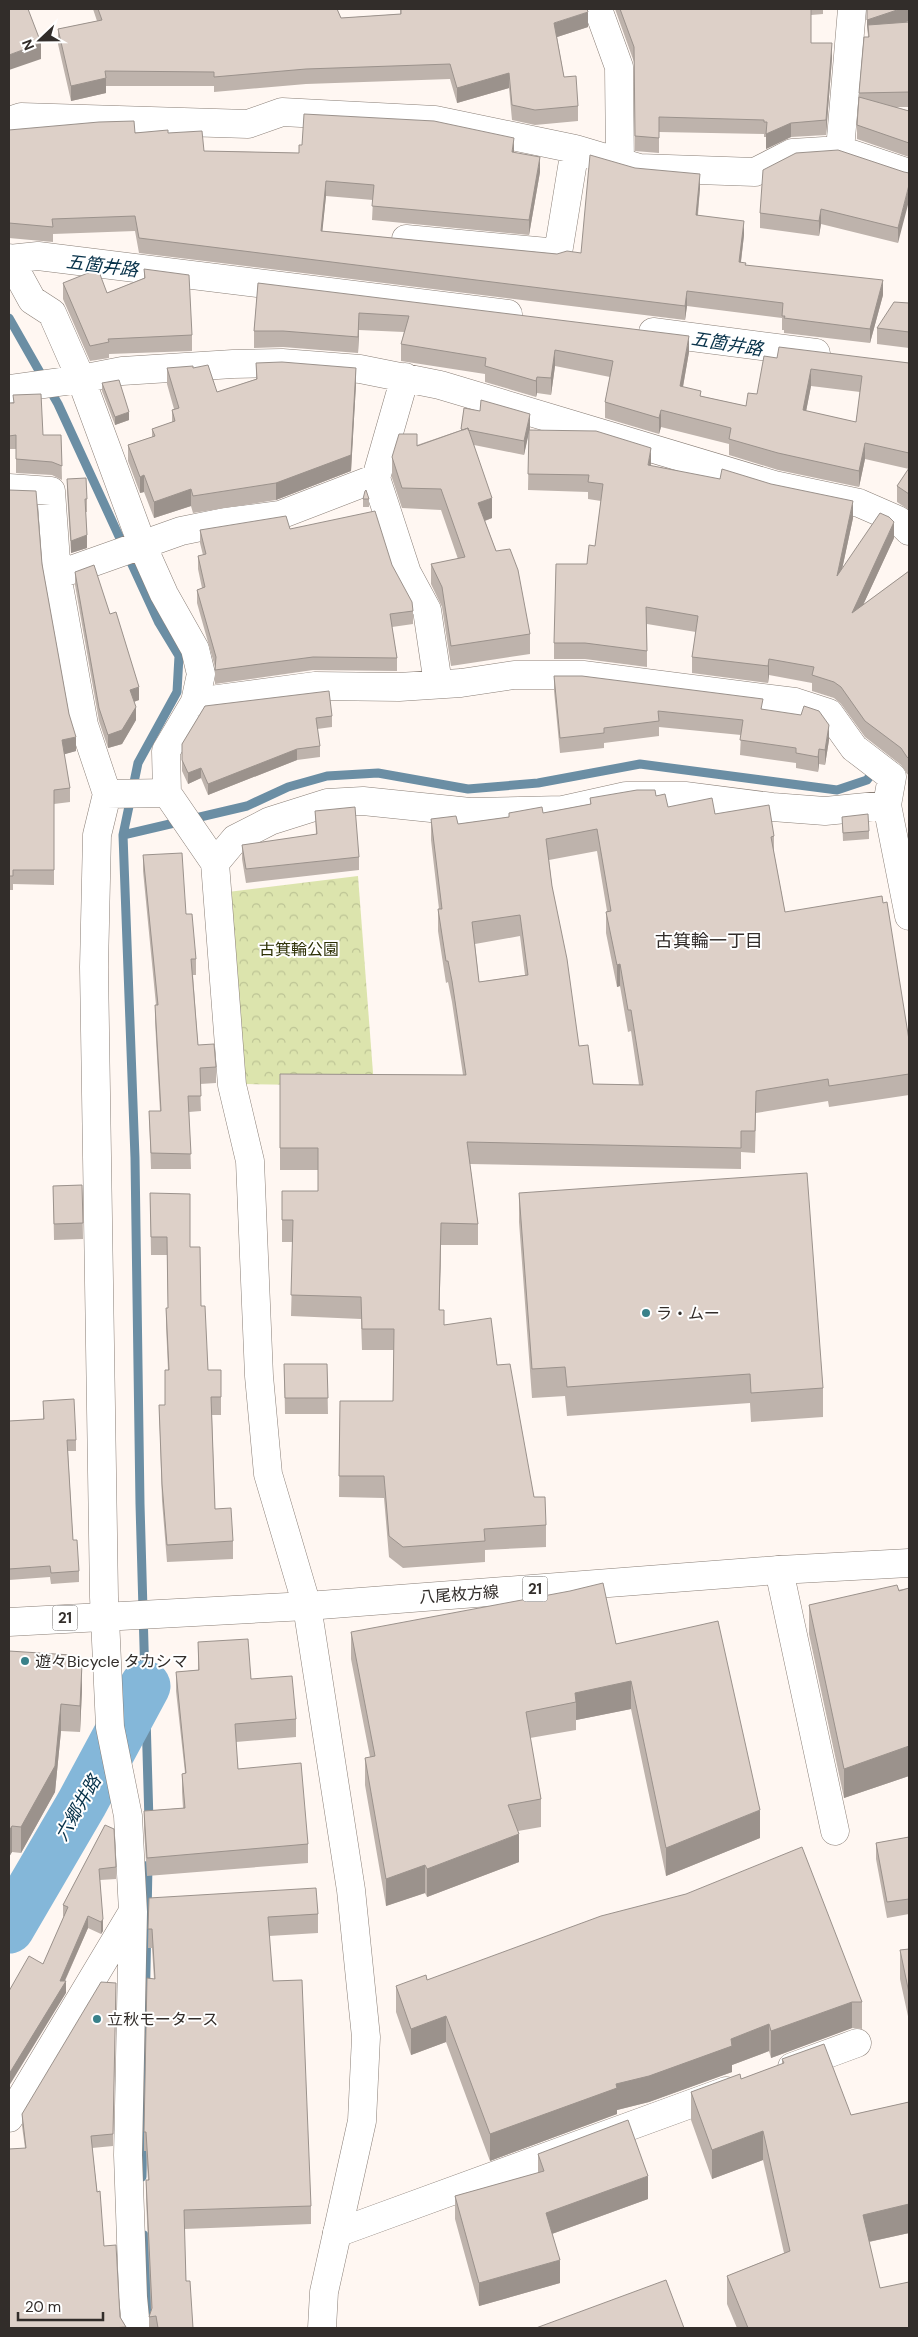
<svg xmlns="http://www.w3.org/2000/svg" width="918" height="2337" viewBox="0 0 918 2337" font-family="'DM Sans','Noto Sans JP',sans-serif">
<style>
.forest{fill:url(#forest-crowns)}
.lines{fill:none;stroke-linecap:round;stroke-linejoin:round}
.stream{stroke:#6b8ea4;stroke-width:9}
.river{stroke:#84b7d9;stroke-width:51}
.street-casing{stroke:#8a7f77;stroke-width:29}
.secondary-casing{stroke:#8a7f77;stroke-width:29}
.primary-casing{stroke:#8a7f77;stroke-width:29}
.street{stroke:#fff;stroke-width:28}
.secondary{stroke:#fff;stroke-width:28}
.primary{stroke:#fff;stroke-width:28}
.wall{fill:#beb3ac;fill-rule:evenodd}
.shaded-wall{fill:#9b928c}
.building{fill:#ddd0c8;stroke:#9b928c;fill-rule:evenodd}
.poi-dot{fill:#39818a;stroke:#fff;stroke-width:2}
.labels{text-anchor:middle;stroke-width:4;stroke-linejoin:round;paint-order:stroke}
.shield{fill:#fff;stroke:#706c6a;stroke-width:1}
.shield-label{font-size:15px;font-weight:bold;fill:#322d2a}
.park-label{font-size:16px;fill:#2d3105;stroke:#fff}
.poi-label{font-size:16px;fill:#322d2a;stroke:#fff;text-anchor:start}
.street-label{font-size:16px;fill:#322d2a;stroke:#fff}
.water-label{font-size:18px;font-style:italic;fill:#063149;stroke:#fff}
.neighbourhood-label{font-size:18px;fill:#322d2a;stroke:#fff}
</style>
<defs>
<pattern id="forest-crowns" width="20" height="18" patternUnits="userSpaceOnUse" patternTransform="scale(1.25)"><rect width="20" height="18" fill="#dce4ad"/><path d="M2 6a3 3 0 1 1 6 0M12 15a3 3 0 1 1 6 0" fill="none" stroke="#bdc495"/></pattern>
</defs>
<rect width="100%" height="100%" fill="#fff7f2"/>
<path class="forest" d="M358,876L374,1086L246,1084L228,892Z"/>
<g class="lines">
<path class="stream" d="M9,318L58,404L159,623L179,656L177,692L138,763L123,835L135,1158L140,1504L149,1822
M123,835L247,806L288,787L327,776L378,773L468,789L538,783L640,764L837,790L867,780L876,768
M142,2177L148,1865
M144,2235L153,2328"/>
<path class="river" d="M9,1928L82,1803L145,1686"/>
<defs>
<path id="street" d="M598,9L619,67L620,164
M9,121L21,117L248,124L282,112L435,120L575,149L639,168L755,172L792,153L840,150L909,173
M840,150L852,9
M406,239L558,253L575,149
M9,258L32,300L52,313L81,379L143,547L164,594L195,649L201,674L195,702L166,751L167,793L215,863L232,1085L250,1161L259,1376L268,1474L307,1606
M9,259L38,256L508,314
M653,332L816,353
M405,377L376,478L407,573L427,610L438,684
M9,389L81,379L122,371L233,364L282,363L360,369L440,385L774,485L859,503L898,520L909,531
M9,488L51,491L57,575L84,725L107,794L97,835L94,967L104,1597L110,1727L128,1816L133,1912L128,2155L133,2297L136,2328
M57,575L181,531L225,522L280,515L376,478
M195,702L315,686L399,687L461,683L514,675H583L795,702L829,713L854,748L892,777L887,805
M107,794L167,793
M215,863L235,839L270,821L327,803L363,801L470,812L563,810L626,796H685L772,807L825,811L887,805L909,916
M779,1570L835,1831
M792,2067L857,2043
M9,2118L132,1913
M337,2233L726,2091"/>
<path id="secondary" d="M307,1606L351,1890L366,2037L362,2121L324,2292L322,2328"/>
<path id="primary" d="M9,1622L307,1606L779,1570L909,1563"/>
</defs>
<use href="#street" class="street-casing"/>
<use href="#secondary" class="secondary-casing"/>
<use href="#primary" class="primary-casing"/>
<use href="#street" class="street"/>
<use href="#secondary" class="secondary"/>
<use href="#primary" class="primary"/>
</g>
<path class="wall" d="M93,9H337L341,18L400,14V9L588,27L557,37L564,77L578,106V121L535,125L512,120L509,88L457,103L450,79L306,84L214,92V86H106V93L71,101L58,44V29L97,21Z
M615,9H823V14L811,15V43L832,58L826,135L791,137L766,149V137H764V134L659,132V153L635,151L634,62Z
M867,9H909V21L905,22H909V107H896L909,111V157L857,139V125L859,93L868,37Z
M9,130L168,133L204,151L299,153H514L540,172L529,235L372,220L373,200L326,196L322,231L557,254L581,253L700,188L698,215L744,235L741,262L746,265L883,295L870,343L784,333V330H782V318L687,306L685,320L139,253L135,231L53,234V242L9,238Z
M904,172L898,243L821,224L819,236L760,228V213Z
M144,269L192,335V351L109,354V358L90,361L63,299V283L107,293L144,278Z
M258,283L689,352L683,387L701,396L746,406L757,394L777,358L909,363V510L897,502V486L909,469L865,459L859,487L778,470L729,455V444L661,427L659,434L605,418V402L610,377L555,366L551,395L537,393L536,397L485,382V374L401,361V344L404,332L359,330L358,353L283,347L254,348V331ZM811,386L860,392L856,422L806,411Z
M909,303V348L877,344V328Z
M256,363L356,384L351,471L276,500L193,513L191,506L154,518L144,492L140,493L128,461V445L152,437V429L172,422V410L174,409L167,384V368H193L217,392L256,379Z
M102,383L129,420L115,425L102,391Z
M9,403L43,435H61L62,480L52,475L16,473V449H9Z
M464,408L530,428V430L651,466L853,518L842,569L894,538L863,605L909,571V775L907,774L901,765L865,737L841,704L834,698L812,691V683L769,675L768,683L692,673V657L696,632L647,624V667L585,659H554V643L587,564L595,546L601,501L588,499V492L528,490L529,430L524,455L474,445L492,518L485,521L496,551L530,634V654L451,666L442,607L431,584V564L458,559L441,510L402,508L392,478V457L417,445L461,430Z
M67,479L87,499V512H86L87,548L71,553L67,492Z
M9,490L42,564L69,714L76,751L64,754L70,788V802L54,804V885L13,884V890H9Z
M363,499H369V507H363Z
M290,529L392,565L413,611V624L392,627L397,658V671L313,670L215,684V667L197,603V590L202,588L198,569V556L203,555L200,543V530Z
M75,572L110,614L139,700L134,702L136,720L122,744L108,748L99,721L75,585Z
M554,676L763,709L829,740L825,765L819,764L818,772L796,768V763L740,755L741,735L659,727V736L604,743V748L560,753L554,691Z
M205,706L332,716V727L317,729L320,746V757L297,760L208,795L201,778L188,784L182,771V744Z
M656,796L668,807L715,814L774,836V853L785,912L909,1040V1095L829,1107L828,1101L756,1113L755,1153L741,1152V1169L470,1164L478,1224V1245H441L439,1310L444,1325L497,1365L534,1497L546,1525V1547L485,1550V1562L403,1568L389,1557L384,1498L339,1497L340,1401H393L394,1350H362L361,1319L291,1316L293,1242H282V1191H318V1170H280V1074L463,1075L452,1002L448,982L446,983L438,931V909H439L431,840V819L458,824L509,817V813H543L590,804V798ZM597,851L607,911L606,912V933L617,987L620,986L628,1032L631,1031L639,1085L593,1084L579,1046L552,886L549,860ZM520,936L525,975L479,982L475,944Z
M315,811L359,857V870L246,883L242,859V845L316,835Z
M842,817L869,831V839L843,841Z
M143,855L186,914L196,959V975H193L198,1045L216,1067V1083L200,1084L201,1111L189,1112L191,1169H151L149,1111H160L155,1021V1005H156L143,871Z
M82,1185L83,1239L54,1240L53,1186Z
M150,1193L190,1247L201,1306L208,1370H221V1415H212L215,1509L233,1541V1559L167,1562L162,1501L159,1405H165L168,1370L166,1325V1308H168L167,1255H151Z
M519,1193L823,1388V1417L751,1422L750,1403L567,1416L565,1396L532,1398L519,1222Z
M284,1364H327L328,1414H285Z
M43,1401L76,1440V1451H68L73,1540L79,1571V1582L51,1584L50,1577L9,1580V1421L43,1419Z
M909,1588V1776L844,1798L809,1634V1605Z
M351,1632L616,1644L760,1838L666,1876L631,1709L576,1720V1730L530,1738L541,1799V1827L518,1831L519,1862L427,1897L425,1893L386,1906L365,1785V1758L370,1757L351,1659Z
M198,1642L251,1679L296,1719V1737L236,1742L238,1769L308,1844V1863L147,1876L144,1829V1811L183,1808L182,1792V1774L185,1773L176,1691V1672L198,1670Z
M9,1651L71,1664L82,1690L80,1732L61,1731L55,1792L21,1853L12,1852L9,1857Z
M105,1825L116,1867V1879L100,1880L103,1931L101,1934L88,1928L65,1981L66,1993L43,1964L64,1917L63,1916V1905Z
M909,1837V1914L887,1918L876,1859V1843Z
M149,1898L318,1914V1933L269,1936L273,1981L311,2206V2224L184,2229L186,2281L193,2328H149V2317L151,2311L146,2198V2180H148L146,2151H144V2132L154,1979L152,1948H148Z
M909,1949V2021L900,1979V1950Z
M427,1980L862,2002V2029L852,2028L771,2058L769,2051L732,2065V2072L649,2102L617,2110V2114L490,2161L446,2042L411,2055L396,2012V1986Z
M116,1983L113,2146L92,2148L104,2246L120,2317L126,2327V2328H9L25,2148L22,2126V2114Z
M782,2059L851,2115L909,2102V2233L869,2242L880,2288L909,2328H737L727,2304V2276L784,2253L763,2160L712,2179L691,2120V2092L741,2079L782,2064Z
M538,2154L648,2199L552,2234L560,2283L479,2306L455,2219V2196L538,2173Z"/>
<path class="shaded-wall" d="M900,9H909V21L869,34L868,25L867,34V20Z
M588,12V27L554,38V23Z
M41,43V59L9,70V55Z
M832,43V58L826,135V120Z
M509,73V88L457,103V88Z
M106,78V93L71,101V86Z
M791,123V137L766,149V134Z
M514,138V152H512Z
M540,157V172L529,235V220Z
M700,174V188L696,229V215Z
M326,181V196L321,245V231Z
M909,185V201L898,243V228Z
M821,209V224L819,236V221Z
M744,221V235L739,277V262Z
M883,280V295L870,343V329Z
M687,291V306L685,320V306Z
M359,313V330L358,353V337Z
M689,336V352L680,403V386Z
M555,350V366L551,395V378Z
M356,368V384L351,471L276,500V483Z
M811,369V386L803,427V410Z
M537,377V393L536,397V381Z
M661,410V427L659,434V418Z
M129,412V420L115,425V417Z
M530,414V428L524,455V441Z
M865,443V459L859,487V471Z
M651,448V464L648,482V465Z
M144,475V492L140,493V477Z
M191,489V506L154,518V502Z
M492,498V518L478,523V503Z
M853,501V518L837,593V576Z
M894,522V538L852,629V613Z
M87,535V548L71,553V541Z
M769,659V675L768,683V666Z
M139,687V700L130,703V690Z
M136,707V720L122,744L108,748V735Z
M829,725V740L825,765V750Z
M76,737V751L62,755V740Z
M297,749V760L208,795V784Z
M819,749V764L818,772V757Z
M201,768V778L188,784V773Z
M620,964V986L617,987V965Z
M441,1223V1245L439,1332V1310Z
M82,1664V1690L80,1732V1706Z
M631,1681V1709L576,1720V1702L575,1693Z
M61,1704V1731L55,1792L21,1853V1827Z
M909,1746V1776L844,1798V1769Z
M760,1810V1838L666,1876V1848Z
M12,1826V1852L9,1857V1831Z
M519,1834V1862L427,1897V1869Z
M425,1865V1893L386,1906V1879Z
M88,1916V1928L61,1989L66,1981V1993L9,2086V2074L60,1981Z
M103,1919V1931L101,1934V1922Z
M852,2002V2028L771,2058V2031Z
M446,2016V2042L411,2055V2029Z
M769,2024V2051L732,2065V2072L649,2102L617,2110V2114L490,2161V2134Z
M763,2131V2160L712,2179V2150Z
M648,2176V2199L546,2236V2213Z
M909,2204V2233L863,2243V2215Z
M560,2260V2283L479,2306V2283Z"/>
<path class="building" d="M9,9H28L41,43L9,55Z
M98,9H337L341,18L401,14V9H587L588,12L554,23L564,77L576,76L578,106L535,110L512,105L509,73L457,88L450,64L306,69L214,77V72L105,71L106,78L71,86L58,29L102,20Z
M620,9H811V43H832L826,120L791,123L766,134L767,122H764V120L659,117V138L635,136L634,47Z
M867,9H900L867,20Z
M909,22V92L859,93L864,37H869L868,25Z
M859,97L909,111V143L857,125Z
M304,114L434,121L514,138L512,152L540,157L529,220L372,206L374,185L326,181L321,231L557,254L567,251L581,253L590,155L635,168L700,174L696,215L744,221L739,262L746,263L745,265L883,280L870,329L784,318L785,316H782L783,303L687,291L685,306L139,238L135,216L52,219L53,227L9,223V130L99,122L134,121L135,133L168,130V133L202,131L204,151L299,153V145H302Z
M838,150L904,172L909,173V185L898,228L821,209L819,221L760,213L763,170L796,153Z
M98,269L107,293L145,278L144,269L189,275L192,335L108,339L109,342L90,346L63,283Z
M258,283L689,336L680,386L701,391L700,396L746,406L748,393L757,394L764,356L777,358L779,347L909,363V453L865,443L859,471L778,453L729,439L731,428L661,410L659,418L605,402L613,361L555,350L551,378L537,377L536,381L485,366L486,358L401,344L409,316L359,313L358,337L283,331H254ZM811,369L862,376L856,422L803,410Z
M894,302L909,303V332L877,328Z
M282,362L356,368L351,455L276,483L193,496L191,489L154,502L144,475L140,477L128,445L155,436L152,429L175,421L172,410L179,408L167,368L193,366V368L208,365L217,392L257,379L256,363Z
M119,380L129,412L115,417L102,383Z
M41,394L43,435H61L62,466L52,462L16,459V435L9,436V403H14L13,395Z
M481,400L530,414L524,441L468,430V428L463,430L461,429L464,408L480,411Z
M468,428L492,498L478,503L496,551L510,549L518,570L530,634L451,646L442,587L431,564L465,557L441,489L402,488L392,457L399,434H417V446Z
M529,430L596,431L651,448L648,465L720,479L722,469L771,484L853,501L837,576L880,513L889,517L894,522L852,613L909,571V759L907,757L901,748L865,721L841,687L834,682L812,675L814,667L769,659L768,666L692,657L698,616L646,607L647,651L585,643H554L556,564H587L589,545L595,546L603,484L588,482L589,475L528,474Z
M909,468V494L897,486Z
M86,478L87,499H85L87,535L71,541L67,479Z
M9,490L36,491L42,564L69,714L76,737L62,740L70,788L54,790V870H13V876H9Z
M366,490L369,499H363L365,491Z
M375,511L392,565L412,602L413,611L390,614L397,658L313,657L215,670L216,657L197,590L205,587L198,556L206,554L200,530L286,516L290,529Z
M94,565L110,614L116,612L139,687L130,690L136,707L122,730L108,735L99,708L75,572Z
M554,676H582L763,699L761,709L801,715L804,706L819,711L829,725L825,750L819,749L818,757L796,753V748L740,740L743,720L658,711L659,721L604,728V733L560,738Z
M329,691L332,716L316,718L320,746L297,749L208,784L201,768L188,773L182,760V744L205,706Z
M637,790H655L656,796L665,794L668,807L712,798L715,814L769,805L774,836L771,837L785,912L882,896L883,903L887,902L909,1040V1074L829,1086L828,1079L756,1091L755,1131H741V1148L467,1142L478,1224L441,1223L439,1310H444V1325L491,1318L497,1365L510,1364L534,1497H545L546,1525L484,1529L485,1541L403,1547L389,1536L384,1476H339L340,1401H393L394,1329H362L361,1297L291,1295L293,1220H282V1191H318V1148H280V1074L466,1075L452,981L448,961H446L438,909H442L431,819L456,816L458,824L509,817V813L542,807L543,813L591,804L590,798ZM597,829L611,911L606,912L617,965L620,964L628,1010H631L643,1085L593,1084L588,1045L579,1046L567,959L552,886L546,839ZM520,915L528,975L479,982L472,922Z
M355,807L359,857L246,869L242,845L317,834L315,811Z
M868,814L869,831L843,833L842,817Z
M182,853L186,914H192L196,959H191L198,1045L214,1044L216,1067L200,1068L201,1096H188L191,1154L151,1153L149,1111H161L155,1005H158L143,855Z
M807,1173L823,1388L751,1393L750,1374L567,1387L565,1367L532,1369L519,1193Z
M82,1185L83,1223L54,1224L53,1186Z
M150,1193L190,1194V1247H200L201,1306H205L208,1370H221V1397H211L215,1509L231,1508L233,1541L167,1545L162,1484L159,1405H165V1370H169L166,1308H168L167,1237H151Z
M284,1364H327L328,1398H285Z
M74,1399L76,1440H67L73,1540H77L79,1571L51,1573L50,1566L9,1569V1421L44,1419L43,1401Z
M603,1583L616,1644L718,1621L760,1810L666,1848L631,1681L575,1693L576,1702L526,1712L541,1799L508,1805L519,1834L427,1869L425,1865L386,1879L365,1758L375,1756L351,1632L570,1591Z
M897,1585L899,1591L909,1588V1746L844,1769L809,1605Z
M248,1639L251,1679L292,1676L296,1719L235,1724L238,1769L301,1763L308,1844L147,1858L144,1811L185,1808L182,1774L186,1773L176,1672L199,1670L198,1642Z
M9,1651L71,1655V1664H82L80,1706L61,1704L55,1766L21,1827L12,1826L9,1831Z
M105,1825L114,1829L116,1867L99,1869L103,1919L101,1922L88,1916L60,1981H66L9,2074V1991L29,1956L43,1964L68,1907L63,1905Z
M909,1837V1899L887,1902L876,1843Z
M802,1847L862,2002H852L771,2031L769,2024L731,2039L732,2046L649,2076L616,2084L617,2088L490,2134L446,2016L411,2029L396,1986L426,1975L427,1980L601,1916L686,1894Z
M316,1888L318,1914L268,1917L273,1981L302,1980L311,2206L184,2210L186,2281H190L193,2328H158L156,2316L149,2317L152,2308L146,2180H149L146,2132H144L147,1978L155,1979L152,1929H148L149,1898Z
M909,1949V1993L900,1950Z
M101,1982L116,1983L113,2134L91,2136L97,2192L100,2191L104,2246L116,2245L120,2317L126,2327L112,2328H9V2149L26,2148L22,2114Z
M824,2044L851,2115L909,2102V2204L863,2215L880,2288L909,2282V2328H748L727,2276L790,2251L763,2131L712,2150L691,2092L740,2074L741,2079L784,2063L782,2059Z
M628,2120L648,2176L546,2213L560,2260L479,2283L455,2196L544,2171L538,2154Z
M666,2280L684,2328H536Z"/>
<g class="poi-dot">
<circle cx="646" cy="1313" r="5"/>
<circle cx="25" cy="1661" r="5"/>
<circle cx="97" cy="2019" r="5"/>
</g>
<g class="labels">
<g class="shield">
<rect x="522.5" y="1576.5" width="25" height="25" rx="4"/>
<rect x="52.5" y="1605.5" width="25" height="25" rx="4"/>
</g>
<g class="shield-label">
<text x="535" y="1594">21</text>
<text x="65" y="1623">21</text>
</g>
<g class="park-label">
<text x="299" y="955">古箕輪公園</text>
</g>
<g class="poi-label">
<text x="656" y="1319">ラ・ムー</text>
<text x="35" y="1667">遊々Bicycle タカシマ</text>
<text x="107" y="2025">立秋モータース</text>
</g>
<g class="street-label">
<text transform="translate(459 1594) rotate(-4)" y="6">八尾枚方線</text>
</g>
<g class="water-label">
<text transform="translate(102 266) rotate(7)" y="6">五箇井路</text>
<text transform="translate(727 344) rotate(9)" y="6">五箇井路</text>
<text transform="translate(78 1808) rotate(-60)" y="6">六郷井路</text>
</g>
<g class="neighbourhood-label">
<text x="709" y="947">古箕輪一丁目</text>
</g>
</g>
<rect width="918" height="2337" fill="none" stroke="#322d2a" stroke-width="20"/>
<g transform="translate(40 40) rotate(248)" stroke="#ffffff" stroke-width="4" paint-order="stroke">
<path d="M0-4L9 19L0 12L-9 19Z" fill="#322d2a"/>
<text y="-8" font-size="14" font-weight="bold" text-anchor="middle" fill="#322d2a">N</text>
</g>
<path d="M18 2312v8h85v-8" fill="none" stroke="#322d2a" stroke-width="2.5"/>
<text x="25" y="2312" font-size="15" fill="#322d2a" stroke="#ffffff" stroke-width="4" paint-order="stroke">20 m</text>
</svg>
